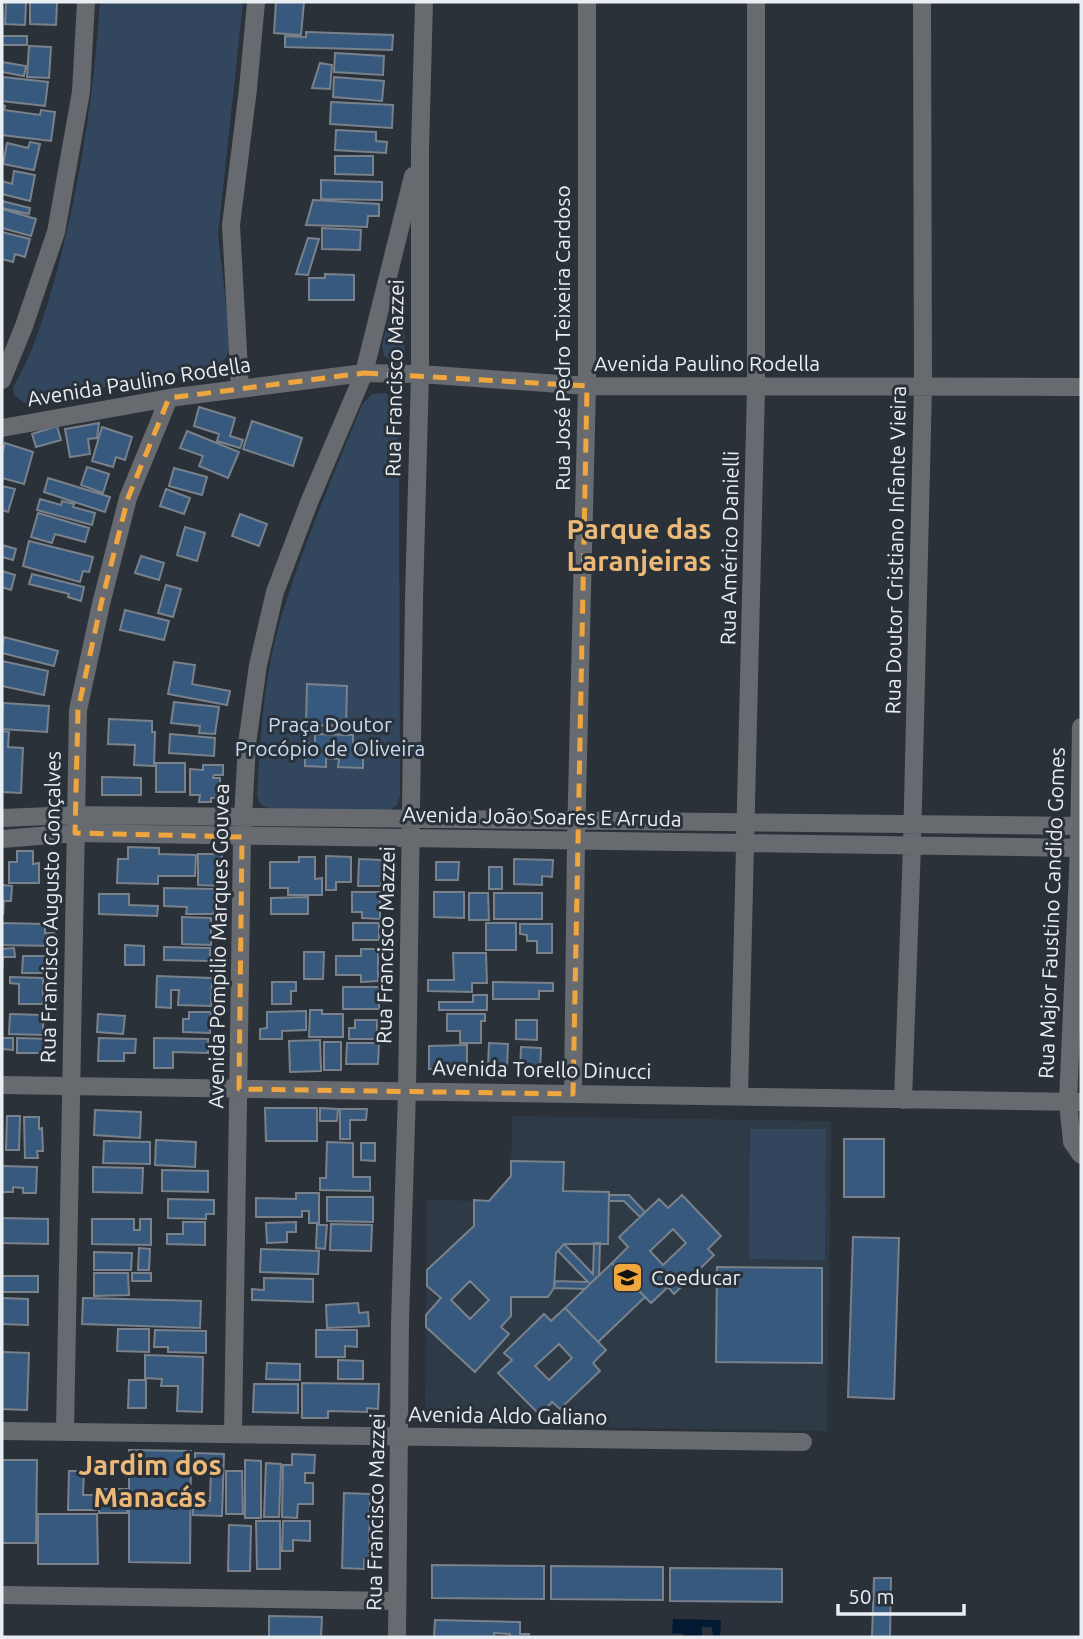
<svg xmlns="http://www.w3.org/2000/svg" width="1083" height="1639" viewBox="0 0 1083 1639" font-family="Ubuntu,sans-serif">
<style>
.built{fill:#2f3a47}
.green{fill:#32475e}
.water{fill:#021932}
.building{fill:#37597e;stroke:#79818b;stroke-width:2;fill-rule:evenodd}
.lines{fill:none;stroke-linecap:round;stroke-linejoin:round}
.minor{stroke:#676b6f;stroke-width:18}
.marked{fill:none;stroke:#f0a63e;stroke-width:5;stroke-dasharray:14 9;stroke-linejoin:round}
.labels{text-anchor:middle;stroke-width:6;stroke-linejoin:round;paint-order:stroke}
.street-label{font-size:21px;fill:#e9eef3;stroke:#2a3139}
.park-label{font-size:21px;fill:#c6dbf4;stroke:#2a3139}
.poi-label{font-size:21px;fill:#e9eef3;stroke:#2a3139;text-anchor:start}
.district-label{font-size:28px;font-weight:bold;fill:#ecb979;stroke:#2a3139}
</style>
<rect width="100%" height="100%" fill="#2a3139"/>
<path class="built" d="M512,1116L831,1121L827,1431L434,1425L427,1419L425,1413L427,1200L489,1201L511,1176Z"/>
<path class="green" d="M100,2H243L218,235L231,346L226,358L215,366L24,403L14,395L13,387C35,351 47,307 58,267C81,179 94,92 100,2Z
M403,282L407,284C406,292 403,300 403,308C402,325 408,339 403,356L393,361L384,356L382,345L398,283Z
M386,393C401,411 398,437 399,460L400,796L397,805L389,811L270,809L260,804L257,796C260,737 264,677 280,621C302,547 333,476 362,405L372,394Z
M750,1129H826L825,1260L749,1259Z"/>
<path class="water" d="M673,1619L721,1620L720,1637H713L712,1627H702V1637H684L683,1634L672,1633Z"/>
<path class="building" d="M6,2H26L25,25L5,24Z
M30,2H57L56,25L30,24Z
M276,2H304L301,35L274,33Z
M306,32L393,35L392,50L285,47V36L306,37Z
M2,36H27V45H2Z
M29,46L51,47L49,78L27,77Z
M335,53L384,56L383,75L334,72Z
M2,62L26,66L24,76L2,72Z
M320,63L332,65L330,89L312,88Z
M3,77L48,82L45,106L2,101Z
M334,77L384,81L382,101L333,97Z
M331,102L393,105L392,128L330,124Z
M2,105L5,106L4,110L40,115L41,110L55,112L51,141L2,135Z
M336,130L376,132V141L387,142L386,153L335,150Z
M30,142L40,144L34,170L3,164L7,143L28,148Z
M335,156H373V175L335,174Z
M14,171L35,175L30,201L2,194V181L12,184Z
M321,180L382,182V200L321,199Z
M313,200L379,204V216H368L367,227L306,225Z
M2,201L30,208L29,214L2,208Z
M2,209L36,219L31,236L2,228Z
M322,228L361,230L360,250L322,249Z
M2,232L30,239L25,257L15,254L13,262L2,259Z
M308,238L319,239L308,275L296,274Z
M325,274L354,275V300H309V278H325Z
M199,407L235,418L230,436L243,440L240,448L217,441L219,434L194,426Z
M252,421L302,438L293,466L243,449Z
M99,423L97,438L88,439L90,454L70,457L65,429Z
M57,426L61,440L36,447L32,434Z
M102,427L132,437L125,460L116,457L113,467L92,461Z
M187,431L239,452L228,478L199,466L203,456L180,448Z
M5,443L33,452L24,484L2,478V454Z
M87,467L109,474L103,493L81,485Z
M174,468L207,477L202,495L169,486Z
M48,478L110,497L105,512L44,492Z
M2,486L15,489L8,512L2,510Z
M166,489L190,498L184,514L160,506Z
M40,499L61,505L62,501L74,504L73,507L95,513L92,525L37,510Z
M38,513L89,528L85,542L55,534L52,543L31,537Z
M240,514L267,524L259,546L232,536Z
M185,527L205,533L197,561L177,555Z
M29,541L93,557L89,572L83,571L80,582L23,566Z
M2,545L16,549L13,560L2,557Z
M141,556L164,563L159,580L135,573Z
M2,571L15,575L11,590L2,587Z
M32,574L84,587L81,601L68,597L69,594L29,584Z
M166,585L181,589L173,617L158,613Z
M125,610L169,621L164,640L120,630Z
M4,637L58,651L54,666L2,653Z
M2,661L48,671L44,695L2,686Z
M174,662L195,665L192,684L230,691L227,705L168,694Z
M307,684L347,686L346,726L306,725Z
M174,702L219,707L215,734L199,733L200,726L171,723Z
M3,703L49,706L47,732L2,729Z
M109,719L152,721V732H155L154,766L134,765L135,745L108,744Z
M2,731L9,732L8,747L23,748L21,793L2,792Z
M170,734L215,738L214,756L169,753Z
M315,734L353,735V745L363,746V768L338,767L339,759L326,758V767L305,766V743L315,744Z
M156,763H185V792H156Z
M203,765H223V775H214L213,778H220V798H211V802H199L200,795H190V769L203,770Z
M102,777L141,778V795H102Z
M128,847L159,848V854L196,855L195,876H158V884L117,883L118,859H128Z
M17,851H33V864L39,863V883H9V862H17Z
M198,854H222V886L198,885Z
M326,856L351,857V882H336V890H326Z
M299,857H315V879L322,878V895H288V888H270V862H299Z
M359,859L382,860L381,886H358Z
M514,859L553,860L552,877L542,876V885L514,884Z
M436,862H459L458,880H436Z
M489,867H502V889H489Z
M2,885L12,886L11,901H4L3,915Z
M164,888L214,889V914H186L187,907L164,906Z
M352,892H380V919L362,918V912H352Z
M434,892H464V918L434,917Z
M469,893H488L489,920H469Z
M494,893H542V919H494Z
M99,894H129V905L158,906L157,916L99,914Z
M308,897V914H271V898Z
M182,917L211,918V945L182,944Z
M2,923L45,924V933H54V946L2,945Z
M353,923H379V940H353Z
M486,923H516V950H486Z
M520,924H552V953H537V941H527V935L520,934Z
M125,945L144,946V965H125Z
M164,947L210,948V961L164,960Z
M14,948L15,957H3L2,973V949Z
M361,949H378V981L361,982V975H336V956H361Z
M304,952H324L323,979H304Z
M453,953H486L487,983H472V992L428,991V980H454Z
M23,956H45V973H22Z
M157,976L212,978L211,1006L178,1005L179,990H171V1008L156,1007Z
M10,977L43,978V1004H19V984L10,983Z
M272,982H296V991H291V1004H272Z
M493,982L553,983V991H539V999H493Z
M343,987H379V1009H343Z
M473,995H487V1010H439V1002H473Z
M310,1010H322V1014H343V1037H309Z
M306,1011V1030L282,1031V1039H260V1029L267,1028V1012Z
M189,1012H211L210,1033L183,1032V1019H189Z
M10,1014L43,1015V1035L9,1034Z
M98,1014L125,1016L123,1034L97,1032Z
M447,1014H485V1021H481V1043H460V1031H447Z
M355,1020H377V1039H349V1028H355Z
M516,1020H537V1040L516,1039Z
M2,1038H13V1050L2,1049Z
M17,1038L52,1039V1053H17Z
M99,1038L136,1039L135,1053H124V1061H98Z
M154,1038L208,1039V1053L173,1052V1068H154Z
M320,1040L321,1071L290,1072L289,1041Z
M324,1042H341V1070H324Z
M347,1043H379L378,1064H346Z
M489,1043L508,1044L507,1067L488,1066Z
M467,1045V1068L429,1069V1046Z
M521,1047L541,1048L540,1071L520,1070Z
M265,1108H317V1141H266Z
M320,1108L338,1109L337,1121H320Z
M340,1109H367L366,1120H350V1139H340Z
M95,1110L141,1112L140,1138L94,1135Z
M7,1116H20L19,1150H6Z
M24,1117H39V1129L42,1128L43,1151H37L38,1158H25Z
M844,1139H884V1197H844Z
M156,1140L196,1142L195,1167L155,1165Z
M104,1141L150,1142V1164L103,1163Z
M327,1142L353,1143V1177H370V1191L320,1190V1178H326Z
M361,1143H375V1161L361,1160Z
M511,1161L564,1162L563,1191L609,1192L608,1244H564L556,1253L554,1288L548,1297H511V1316L501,1327L509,1334L475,1372L426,1327V1315L441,1298L427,1286V1270L474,1226V1200L489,1201L511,1176ZM470,1281L489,1300L470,1319L451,1300Z
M2,1166L37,1167L36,1193H23V1188L13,1187V1192H2Z
M93,1167L143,1168L142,1193L93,1192Z
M162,1170L208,1171V1192L162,1191Z
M296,1193H319V1223H309V1211H302V1217H256V1198L296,1199Z
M609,1195H629L645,1212L640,1217L624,1201H609Z
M682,1195L721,1236L708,1249L714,1255L674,1294L668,1287L651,1303L612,1263L628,1247L619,1237L659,1199L668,1208ZM673,1229L686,1243L663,1265L650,1251Z
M327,1197H373V1222L327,1221Z
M168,1199L214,1200V1214H206V1219L168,1218Z
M2,1218L48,1219V1244L2,1243Z
M92,1219H134V1230H140V1219H151V1245L92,1244Z
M183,1222H205V1245L167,1244V1234H183Z
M296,1222V1232H287V1242L267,1243L266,1223Z
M331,1224L372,1225L371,1251L330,1250Z
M317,1225H327L325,1249L316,1248Z
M853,1237L899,1238L894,1399L848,1397Z
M594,1243H600L599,1275L585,1289L554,1288L555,1281L588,1282L558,1251L564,1244L593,1274Z
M139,1248L150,1249L149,1270H138Z
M261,1249L319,1251L318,1274L260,1272Z
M94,1252L132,1253L131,1270H94Z
M612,1263L645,1297L598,1342L565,1308Z
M717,1267L822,1268V1363L716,1362Z
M94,1273H128L129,1295L94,1296Z
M132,1273H151V1281H132Z
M2,1276H38V1292H2Z
M264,1278L313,1279V1302L252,1300V1289L264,1290Z
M2,1298L28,1299V1325L2,1324Z
M83,1298L201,1301L200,1328L82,1324Z
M358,1303L359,1313L368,1312L369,1326L327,1328L326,1305Z
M565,1308L606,1350L593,1363L600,1371L560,1409L552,1402L540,1415L498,1373L512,1360L504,1353L544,1314L551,1321ZM559,1344L572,1358L549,1380L535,1366Z
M118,1329H149V1352L117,1351Z
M155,1330L206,1331V1353L168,1352V1347H154Z
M316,1330H357V1347L345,1346V1357H316Z
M2,1352L29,1353L27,1410L2,1409Z
M145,1355L203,1357L202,1412L177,1411L178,1386H161L162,1379L145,1378Z
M338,1360L363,1361V1379H338Z
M267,1363L300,1364V1380L266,1379Z
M129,1380H146V1408H128Z
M302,1383L379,1384L378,1409L367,1408V1412L328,1411V1418H302Z
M254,1384H298V1413L253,1412Z
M129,1450L191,1451L190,1563L129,1562Z
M195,1453L224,1454L222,1516L193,1515V1501H210L211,1469L195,1468Z
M292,1454L315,1455L314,1473H305V1483H313V1504H298L297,1518L282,1517L283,1465H292Z
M2,1460H37L36,1543H2Z
M245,1460L261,1461V1518H245Z
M266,1463L281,1464L279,1517H264Z
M69,1471H84L83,1495H96V1510H68Z
M226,1471H242L243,1514H226Z
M99,1489H127V1513H99Z
M344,1493L370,1494L369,1560H364V1569L342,1568Z
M38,1514H97L98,1564H38Z
M256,1521H280V1569H257Z
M283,1521H310V1541L293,1540V1551H282Z
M229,1525L251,1526L250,1571H228Z
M432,1565L544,1566V1599L432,1598Z
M551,1566L663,1567V1600L551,1599Z
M670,1568L782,1569V1602L670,1601Z
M874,1578H891L890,1637H872Z
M269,1616L322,1617L321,1637H269Z
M435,1620L520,1622V1634H529L528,1637H510V1634L494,1633V1637H434Z"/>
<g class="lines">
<path class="minor" d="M2,380L24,326L56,232L81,92L86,2
M240,388L231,225L248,89L256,2
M2,428L169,398L364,373L420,374L587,386L1081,387
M1081,727L1079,848L1068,1102L1072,1142L1081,1155
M2,818L75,815L1081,826
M2,839L75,833L1081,848
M2,1085L1081,1102
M573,1094L576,840L587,386V2
M739,1096L756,388V2
M903,1100L912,845L923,387L922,2
M2,1431L803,1442
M65,1432L78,710L101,604L128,498L169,398
M233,1434L242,837L247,744L258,665L275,592L310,500L364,373L413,176
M2,1595L397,1601
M397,1637L400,1322L407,1090L414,598L420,374V149L424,2"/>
</g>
<path class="marked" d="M364,373L587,386L573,1094L239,1089L242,837L75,833L78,710L101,604L128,498L169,398Z"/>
<defs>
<symbol id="school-square" viewBox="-11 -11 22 22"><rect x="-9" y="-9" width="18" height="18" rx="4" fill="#f0a63e" stroke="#2a3139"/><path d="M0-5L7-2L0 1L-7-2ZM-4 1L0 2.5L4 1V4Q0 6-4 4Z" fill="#111"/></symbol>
</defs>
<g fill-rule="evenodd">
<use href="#school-square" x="610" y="1260" width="35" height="35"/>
</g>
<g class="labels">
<g class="street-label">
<text transform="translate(563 338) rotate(-90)" y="7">Rua José Pedro Teixeira Cardoso</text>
<text x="707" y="371">Avenida Paulino Rodella</text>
<text transform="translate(395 378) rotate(-89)" y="7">Rua Francisco Mazzei</text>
<text transform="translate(139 382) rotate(-9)" y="7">Avenida Paulino Rodella</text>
<text transform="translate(730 548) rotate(-89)" y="7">Rua Américo Danielli</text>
<text transform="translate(896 550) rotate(-89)" y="7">Rua Doutor Cristiano Infante Vieira</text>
<text transform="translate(542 817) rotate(1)" y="7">Avenida João Soares E Arruda</text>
<text transform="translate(51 907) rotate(-89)" y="7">Rua Francisco Augusto Gonçalves</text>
<text transform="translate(1052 913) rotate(-88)" y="7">Rua Major Faustino Candido Gomes</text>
<text transform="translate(386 945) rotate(-89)" y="7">Rua Francisco Mazzei</text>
<text transform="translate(219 946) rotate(-89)" y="7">Avenida Pompilio Marques Gouvea</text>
<text transform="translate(542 1070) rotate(1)" y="7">Avenida Torello Dinucci</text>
<text transform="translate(508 1416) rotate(1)" y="7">Avenida Aldo Galiano</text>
<text transform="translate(376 1512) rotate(-89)" y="7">Rua Francisco Mazzei</text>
</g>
<g class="park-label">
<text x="330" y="732">Praça Doutor<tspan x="330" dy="24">Procópio de Oliveira</tspan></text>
</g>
<g class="poi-label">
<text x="651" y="1285">Coeducar</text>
</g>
<g class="district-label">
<text x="639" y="539">Parque das<tspan x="639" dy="32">Laranjeiras</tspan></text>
<text x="150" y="1475">Jardim dos<tspan x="150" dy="32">Manacás</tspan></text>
</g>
</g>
<rect width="1083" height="1639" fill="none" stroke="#e9eef3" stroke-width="7"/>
<path d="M838 1604v10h126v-10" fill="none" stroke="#e9eef3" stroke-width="3.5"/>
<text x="848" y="1604" font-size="21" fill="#e9eef3" stroke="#2a3139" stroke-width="5" paint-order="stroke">50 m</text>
</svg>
